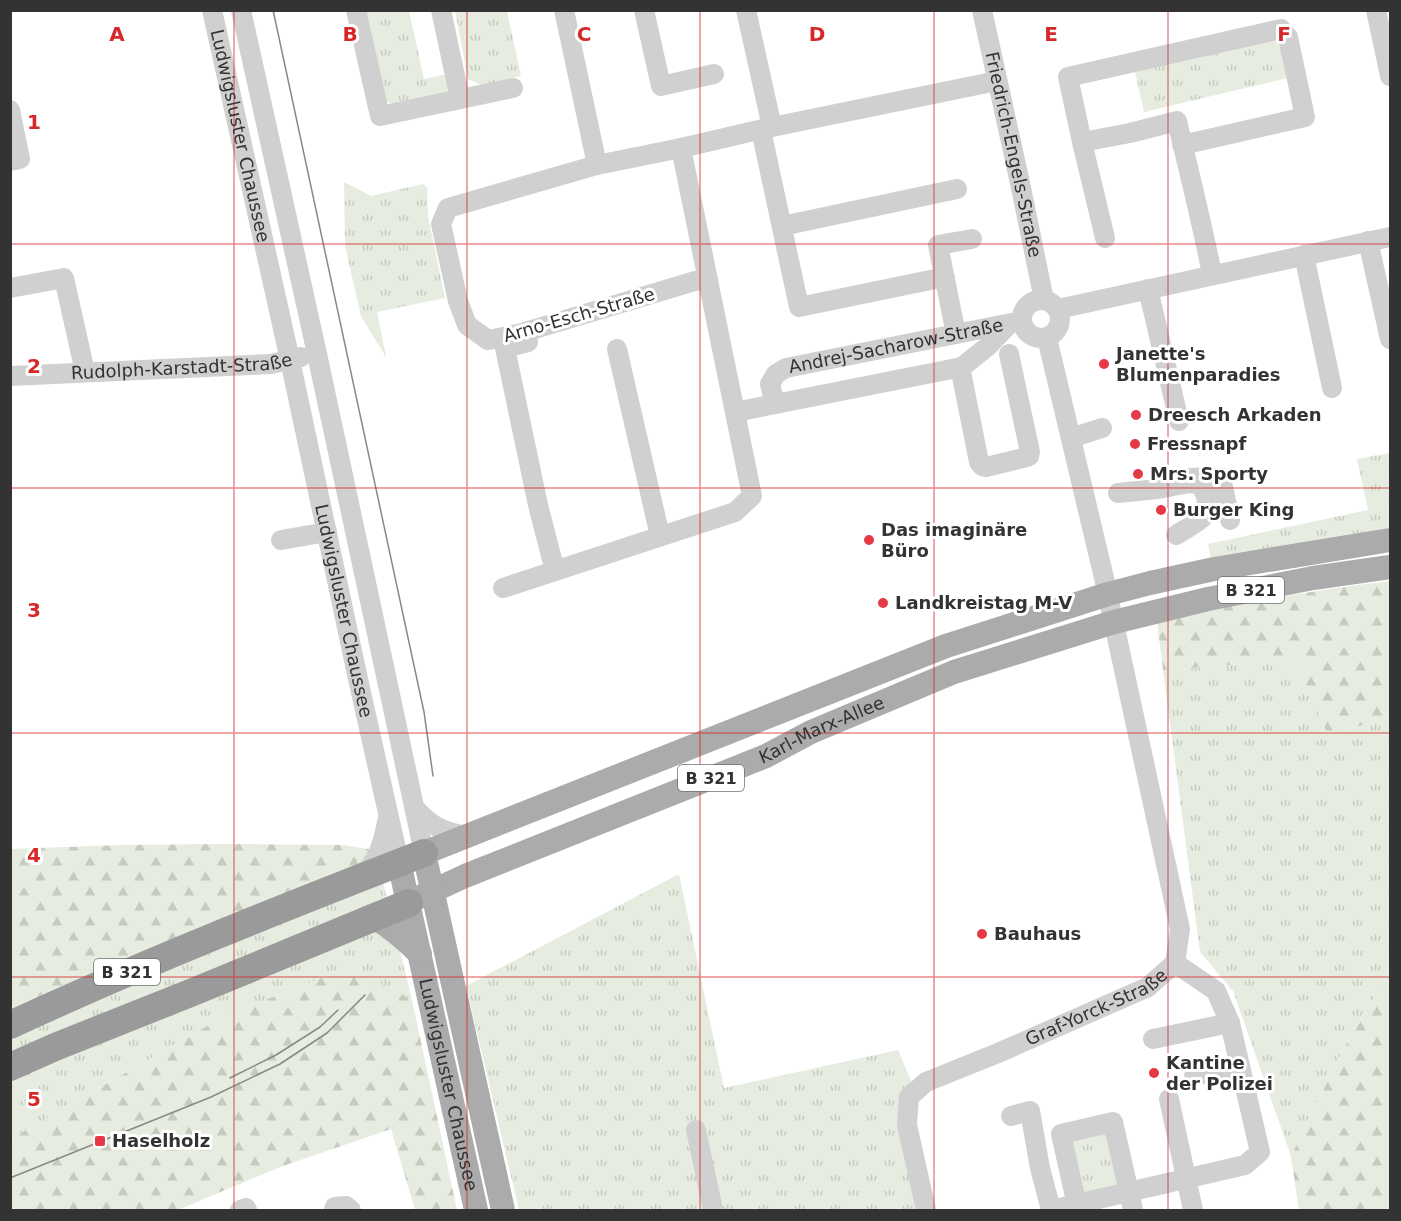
<svg xmlns="http://www.w3.org/2000/svg" width="1401" height="1221" viewBox="0 0 1401 1221" font-family="'DejaVu Sans',sans-serif">
<style>
.grass{fill:url(#grass-tufts)}
.forest{fill:url(#forest-firs)}
.lines{fill:none;stroke-linecap:round;stroke-linejoin:round}
.minor{stroke:#d0d0d0;stroke-width:20}
.major{stroke:#ababab;stroke-width:24}
.highway{stroke:#9a9a9a;stroke-width:28}
.tram{stroke:#888;stroke-width:1.5}
.grid{fill:none;stroke:#d62828;stroke-width:1.5;stroke-opacity:0.55}
.poi-dot{fill:#e63946;stroke:#fff;stroke-width:2}
.labels{text-anchor:middle;stroke-width:6;stroke-linejoin:round;paint-order:stroke}
.shield{fill:#fff;stroke:#707070;stroke-width:1.5}
.shield-label{font-size:16px;font-weight:bold;fill:#333}
.street-label{font-size:18px;fill:#333;stroke:#fff}
.poi-label{font-size:18px;font-weight:bold;fill:#333;stroke:#fff;text-anchor:start}
.grid-label{font-size:20px;text-anchor:middle;font-weight:bold;fill:#d62828;stroke:#fff;stroke-width:6;stroke-linejoin:round;paint-order:stroke}
</style>
<defs>
<pattern id="grass-tufts" width="24" height="20" patternUnits="userSpaceOnUse" patternTransform="scale(1.5)"><rect width="24" height="20" fill="#e6ecdf"/><path d="M3 7l-1-3M5 7V3M7 7l1-3M15 17l-1-3M17 17v-4M19 17l1-3" fill="none" stroke="#c6cbc0"/></pattern>
<pattern id="forest-firs" width="22" height="20" patternUnits="userSpaceOnUse" patternTransform="scale(1.5)"><rect width="22" height="20" fill="#e6ecdf"/><path d="M5 1l3.5 6h-7zM16 11l3.5 6h-7z" fill="#c6cbc0"/></pattern>
</defs>
<rect width="100%" height="100%" fill="#fff"/>
<path class="grass" d="M363,11H409L424,79L447,74L452,93L396,106L383,99Z
M455,11H507L521,76L481,85L468,79Z
M1281,29L1292,77L1144,112L1133,63Z
M344,182L371,196L423,184L427,187L428,216L445,298L377,312L386,357L361,316L345,246Z
M1389,453L1390,532L1211,558L1208,544L1368,510L1357,459Z
M1295,660L1328,735L1390,717V970L1343,1050L1291,1156L1233,991L1200,952L1163,670Z
M375,850L412,1000L350,967L226,1015L11,1139V1008L295,890Z
M679,874L724,1088L898,1050L912,1083L926,1210H519L466,986Z
M1113,1122L1129,1193L1077,1205L1061,1134Z"/>
<path class="forest" d="M1390,581V717L1328,735L1295,660L1163,670L1157,621C1234,605 1312,590 1390,581Z
M217,844L343,845L375,850L361,867L295,890L11,1008L10,849L123,845Z
M350,967L412,1000L457,1210H415L391,1129L280,1167L178,1210H11V1139L226,1015Z
M1390,970V1210H1299L1291,1156L1343,1050Z"/>
<g class="lines">
<g class="minor">
<path id="s1" d="M212,10L290,360L358,679L399,862"/>
<path d="M241,10L317,354L424,853"/>
<path d="M356,10L380,116L513,88"/>
<path d="M441,10L460,99"/>
<path d="M564,10L597,165"/>
<path d="M644,10L661,86L714,74"/>
<path d="M746,10L772,127"/>
<path id="s2" d="M982,10L1020,183L1044,300"/>
<path d="M1376,10L1390,76"/>
<path d="M10,110L20,159L10,161"/>
<path d="M761,130L799,307L945,277"/>
<path d="M1082,142L1105,238"/>
<path d="M1182,145L1305,117L1288,37L1281,29L1068,77L1082,142L1130,133L1177,121C1189,172 1202,223 1212,274"/>
<path d="M782,226L957,189"/>
<path d="M1368,241L1390,339"/>
<path d="M1304,255L1332,388"/>
<path d="M708,279L695,281L518,334L488,340L467,325L458,301L441,224L448,208L597,165L681,148L772,127L997,81"/>
<path d="M10,288L64,278L85,372"/>
<path d="M1148,289L1179,421"/>
<circle cx="1041" cy="319" r="19"/>
<path d="M1058,309L1390,237"/>
<path d="M956,334L938,245L972,239"/>
<path d="M528,342L505,348L538,505L555,571"/>
<path d="M617,349L660,536"/>
<path d="M960,367L979,462L982,466L986,467L1027,457L1029,456L1030,452L1009,354"/>
<path id="s3" d="M10,376L271,364L301,357"/>
<path id="s4" d="M775,404L770,384L776,374L786,368L1011,323"/>
<path d="M735,412L962,367L987,347L1009,324"/>
<path d="M1071,438L1102,428"/>
<path d="M1187,478L1221,477L1230,520"/>
<path d="M1118,493L1158,489L1189,483L1199,484C1207,492 1211,510 1201,519C1194,525 1184,530 1176,535"/>
<path d="M281,540L327,532"/>
<path d="M503,588L735,512L752,496L681,148"/>
<path d="M414,807C430,826 442,831 466,836"/>
<path d="M363,876C378,858 383,845 387,822"/>
<path d="M1153,1039L1230,1023"/>
<path d="M1194,1076L1240,1067"/>
<path d="M1169,1099L1193,1210"/>
<path d="M1011,1116L1030,1111L1040,1168L1051,1210"/>
<path d="M696,1130L713,1210"/>
<path d="M240,1210L246,1208L247,1210"/>
<path d="M334,1210L335,1207L346,1206L351,1210"/>
<path id="s5" d="M926,1210L907,1125L909,1097L926,1082L998,1053L1148,987L1175,963L1180,929L1105,582L1047,338"/>
<path d="M1051,1210L1245,1165L1260,1152L1230,1023L1216,991L1175,963"/>
<path d="M1078,1210L1061,1134L1113,1122L1133,1210"/>
</g>
<g class="major">
<path id="s6" d="M399,862L476,1210"/>
<path id="s7" d="M420,897L465,876L766,756L811,732L954,672L1114,622L1208,599L1313,578L1390,567"/>
<path d="M374,917C392,928 406,940 420,954"/>
<path d="M503,1210L424,853L946,646L1108,594L1150,583L1214,569L1390,540"/>
</g>
<path class="highway" d="M10,1025C146,962 285,907 424,853
M10,1067L55,1047L193,992L409,903"/>
<path class="tram" d="M273,10L424,712L433,776
M230,1078L276,1055L320,1027L338,1010
M10,1178L211,1097L280,1064L327,1033L365,995"/>
</g>
<path class="grid" d="M234,10V1210M467,10V1210M700,10V1210M934,10V1210M1168,10V1210M10,244H1390M10,488H1390M10,733H1390M10,977H1390"/>
<g class="poi-dot">
<circle cx="1104" cy="364" r="6"/>
<circle cx="1136" cy="415" r="6"/>
<circle cx="1135" cy="444" r="6"/>
<circle cx="1138" cy="474" r="6"/>
<circle cx="1161" cy="510" r="6"/>
<circle cx="869" cy="540" r="6"/>
<circle cx="883" cy="603" r="6"/>
<circle cx="982" cy="934" r="6"/>
<circle cx="1154" cy="1073" r="6"/>
<rect x="94" y="1135" width="12" height="12" rx="3"/>
</g>
<g class="labels">
<g class="shield">
<rect x="1218" y="577" width="66" height="26" rx="4.5"/>
<rect x="678" y="765" width="66" height="26" rx="4.5"/>
<rect x="94" y="959" width="66" height="26" rx="4.5"/>
</g>
<g class="shield-label">
<text x="1251" y="596">B 321</text>
<text x="711" y="784">B 321</text>
<text x="127" y="978">B 321</text>
</g>
<g class="street-label">
<text dy="6" stroke="none"><textPath href="#s1" startOffset="129">Ludwigsluster Chaussee</textPath></text>
<text dy="6" stroke="none"><textPath href="#s2" startOffset="148">Friedrich-Engels-Straße</textPath></text>
<text transform="translate(579 315) rotate(-16)" y="6">Arno-Esch-Straße</text>
<text dy="6" stroke="none"><textPath href="#s4" startOffset="156">Andrej-Sacharow-Straße</textPath></text>
<text dy="6" stroke="none"><textPath href="#s3" startOffset="172">Rudolph-Karstadt-Straße</textPath></text>
<text dy="6" stroke="none"><textPath href="#s1" startOffset="615">Ludwigsluster Chaussee</textPath></text>
<text dy="6" stroke="none"><textPath href="#s7" startOffset="435">Karl-Marx-Allee</textPath></text>
<text dy="6" stroke="none"><textPath href="#s5" startOffset="324">Graf-Yorck-Straße</textPath></text>
<text dy="6" stroke="none"><textPath href="#s6" startOffset="228">Ludwigsluster Chaussee</textPath></text>
</g>
<g class="poi-label">
<text x="1116" y="360">Janette's<tspan x="1116" dy="21">Blumenparadies</tspan></text>
<text x="1148" y="421">Dreesch Arkaden</text>
<text x="1147" y="450">Fressnapf</text>
<text x="1150" y="480">Mrs. Sporty</text>
<text x="1173" y="516">Burger King</text>
<text x="881" y="536">Das imaginäre<tspan x="881" dy="21">Büro</tspan></text>
<text x="895" y="609">Landkreistag M-V</text>
<text x="994" y="940">Bauhaus</text>
<text x="1166" y="1069">Kantine<tspan x="1166" dy="21">der Polizei</tspan></text>
<text x="112" y="1147">Haselholz</text>
</g>
</g>
<g class="grid-label">
<text x="117" y="41">A</text>
<text x="350" y="41">B</text>
<text x="584" y="41">C</text>
<text x="817" y="41">D</text>
<text x="1051" y="41">E</text>
<text x="1284" y="41">F</text>
<text x="34" y="129">1</text>
<text x="34" y="373">2</text>
<text x="34" y="617">3</text>
<text x="34" y="862">4</text>
<text x="34" y="1106">5</text>
</g>
<rect width="1401" height="1221" fill="none" stroke="#333333" stroke-width="24"/>
</svg>
